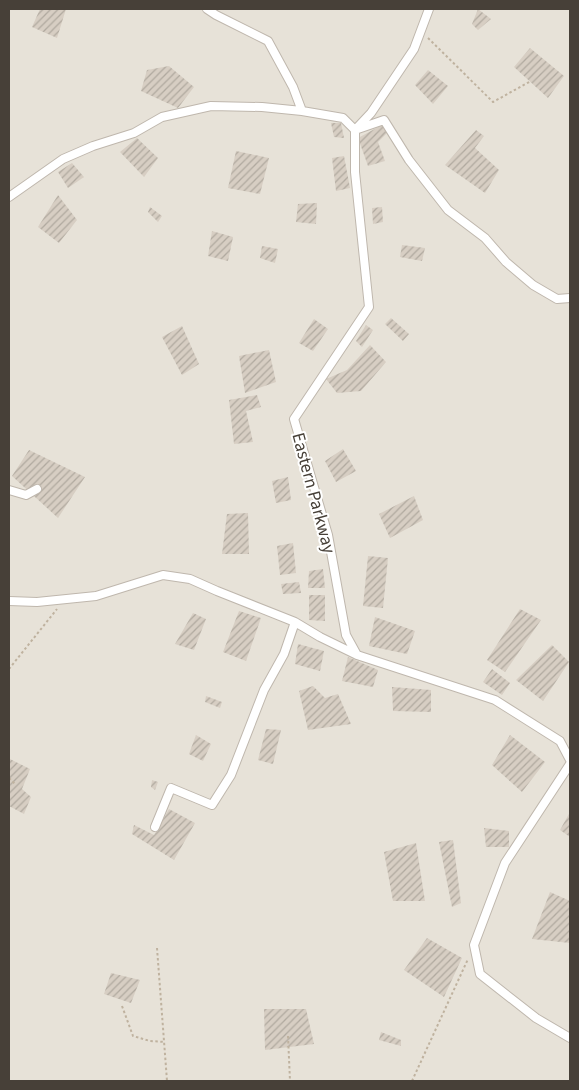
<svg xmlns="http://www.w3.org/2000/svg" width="579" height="1090" viewBox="0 0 579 1090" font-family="'Source Sans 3',sans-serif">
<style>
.residential{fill:#e7e2d8}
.building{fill:url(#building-hatch)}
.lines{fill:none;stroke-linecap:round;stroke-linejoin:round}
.minor-casing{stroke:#bfb7ad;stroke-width:10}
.path{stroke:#bfb29f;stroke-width:2;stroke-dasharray:2.5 2.5;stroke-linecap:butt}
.minor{stroke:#fff;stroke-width:8}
.labels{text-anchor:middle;stroke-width:4;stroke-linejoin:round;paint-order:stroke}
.street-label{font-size:18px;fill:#474038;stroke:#fff}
</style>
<defs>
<pattern id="building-hatch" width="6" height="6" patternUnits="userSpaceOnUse" patternTransform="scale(1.25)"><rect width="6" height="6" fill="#d7cec3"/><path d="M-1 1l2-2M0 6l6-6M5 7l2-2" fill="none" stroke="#b0a99f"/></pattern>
</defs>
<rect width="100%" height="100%" fill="#f4f0ea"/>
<path class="residential" d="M9,9H570V1081H9Z"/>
<path class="building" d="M40,9H66L57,38L32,27Z
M478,9L491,19L478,30L472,24Z
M530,48L564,76L548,98L514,67Z
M169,66L194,87L178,108L141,91L147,70Z
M428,70L448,86L433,104L415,85Z
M331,123H341L344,138L334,137Z
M382,125L387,133L378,142L385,161L368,166L358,138Z
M476,130L484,136L475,148L499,170L485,193L445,165Z
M137,138L158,158L144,177L120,152Z
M236,151L269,158L260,194L228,188Z
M344,156L350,188L336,191L332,158Z
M72,163L84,177L68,188L58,172Z
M58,195L77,220L59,243L38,227Z
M317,203L316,224L296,222L298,204Z
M150,207L162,216L158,222L148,212Z
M382,207L383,222L373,224L372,208Z
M212,231L233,237L228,261L208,256Z
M402,245L425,248L422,261L400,257Z
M262,246L278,249L275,263L260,258Z
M391,318L409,334L403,341L385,324Z
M314,319L328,329L313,351L299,343Z
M366,325L373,330L362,347L356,341Z
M182,326L199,364L182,375L162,337Z
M370,345L386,362L361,391L337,393L326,379L347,370Z
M269,350L276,382L245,393L239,356Z
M257,395L261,407L246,411L253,442L234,444L229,400Z
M343,449L356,471L336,482L325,461Z
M29,450L85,477L58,518L12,476Z
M288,477L291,500L276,503L272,481Z
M414,496L423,520L390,538L379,514Z
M248,513L249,554H222L227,514Z
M293,543L296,573L280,575L277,546Z
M368,556L388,558L383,608L363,606Z
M323,569L325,588H308L309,571Z
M299,582L301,593L283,594L281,584Z
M309,595H325V621L309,620Z
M520,609L541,620L505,672L487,660Z
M239,611L261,618L246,661L223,652Z
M193,613L206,619L194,650L175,644Z
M375,617L415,631L407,654L369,646Z
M298,644L324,651L320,671L295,664Z
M552,645L569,662L543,701L516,680Z
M348,657L378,670L373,687L342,681Z
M492,669L510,683L502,695L483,682Z
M313,686L325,698L338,694L351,724L308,730L299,691Z
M392,687L431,690V712L393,711Z
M206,696L222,702L220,708L205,702Z
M266,729L281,730L273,764L258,760Z
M196,735L211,744L203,761L189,754Z
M510,735L545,762L522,792L492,765Z
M10,759L30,769L22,789L31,797L24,814L9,806Z
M152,780L158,782L155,790L151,787Z
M169,809L195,823L174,860L132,834L134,825L154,835Z
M570,812V837L560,830Z
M484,828L509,831V847H486Z
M453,840L461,903L452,907L439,842Z
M416,843L425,901H393L384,852Z
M550,892L570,901V943L532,939Z
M427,938L462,958L444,997L404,970Z
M111,973L140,980L131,1003L104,994Z
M264,1009H306L314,1044L265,1050Z
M381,1032L401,1040V1046L379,1040Z"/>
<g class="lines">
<defs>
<path id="minor" d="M207,9L216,15L268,41L293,87L302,111L343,118L355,130L384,120L409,160L448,210L485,238L506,262L533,285L557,299L570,298
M429,9L414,49L371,113L355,130V172L369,307L294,419L328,535L346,635L357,655L495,700L560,741L570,760
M9,197L63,159L93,146L134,133L162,117L211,106L262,107L302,111
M9,490L26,495L37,489
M9,601L37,602L96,596L163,575L190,579L217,591L295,622L320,637L357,655
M570,764L505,863L474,945L480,974L536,1018L570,1038
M155,827L171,788L212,805L231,775L264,690L284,654L295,622"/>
</defs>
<use href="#minor" class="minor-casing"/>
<path class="path" d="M428,38L493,102L531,81
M9,669L57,609
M9,778L16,785
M157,948L167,1081
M122,1006L133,1036L150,1041L165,1042
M288,1036L290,1081
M412,1081L468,959"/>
<use href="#minor" class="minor"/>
</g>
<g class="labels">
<g class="street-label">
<text transform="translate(314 493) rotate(75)" y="6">Eastern Parkway</text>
</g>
</g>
<rect width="579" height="1090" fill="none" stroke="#474038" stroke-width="20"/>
</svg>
